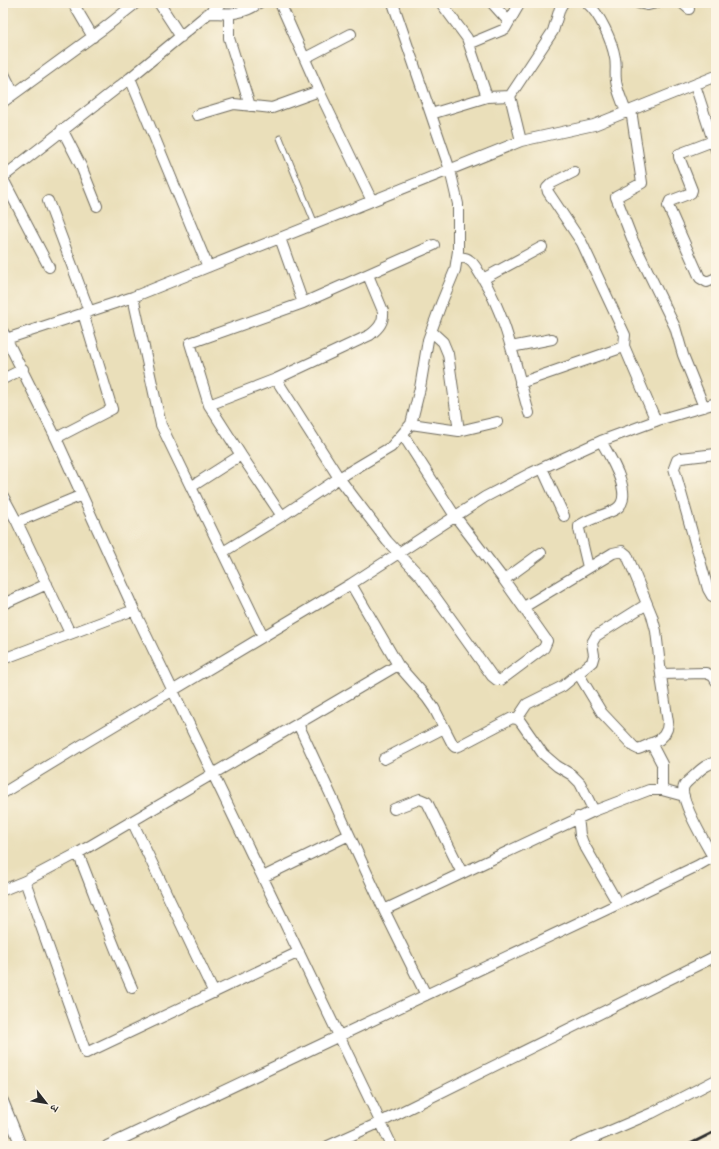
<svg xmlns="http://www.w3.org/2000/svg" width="719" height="1149" viewBox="0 0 719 1149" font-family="'Gentium Book Plus','Noto Serif Devanagari',serif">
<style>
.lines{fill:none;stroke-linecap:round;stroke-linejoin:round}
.service-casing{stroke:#6e6a5d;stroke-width:7}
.minor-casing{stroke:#6e6a5d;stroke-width:12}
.service{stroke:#fff;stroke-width:5}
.minor{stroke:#fff;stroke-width:10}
.rail{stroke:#2b2b2b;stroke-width:3}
</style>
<rect width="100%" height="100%" fill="#fcf5e5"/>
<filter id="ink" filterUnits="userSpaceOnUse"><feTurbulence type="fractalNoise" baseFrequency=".025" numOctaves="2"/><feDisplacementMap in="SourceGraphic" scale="8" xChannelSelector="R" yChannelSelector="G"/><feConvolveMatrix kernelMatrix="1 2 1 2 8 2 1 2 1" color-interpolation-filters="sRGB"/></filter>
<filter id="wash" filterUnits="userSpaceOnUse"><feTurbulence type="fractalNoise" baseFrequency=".012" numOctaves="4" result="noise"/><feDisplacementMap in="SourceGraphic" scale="16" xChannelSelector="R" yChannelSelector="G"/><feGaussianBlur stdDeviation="0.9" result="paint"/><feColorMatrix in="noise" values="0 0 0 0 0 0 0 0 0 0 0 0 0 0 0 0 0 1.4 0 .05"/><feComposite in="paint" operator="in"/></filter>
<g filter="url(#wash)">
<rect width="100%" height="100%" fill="#eadfba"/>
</g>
<g filter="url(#ink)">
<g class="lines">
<defs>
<path id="service" d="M280,138L315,224"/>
<path id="minor" d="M73,3L93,37
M159,3L181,37
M280,3L319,91L372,201
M393,3L450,170L458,204V251L455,270L441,304L428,340L420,388L411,424L391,447L339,478L387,541L421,577L492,676L497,680H501L544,648L547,641L504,580L455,516L403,435
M441,3L467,38L487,97L510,96L521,141
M492,3L509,22
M587,3C600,14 612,41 615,58C617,67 614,76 617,86C619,95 623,103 626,112
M638,3L648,5L656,3
M682,3L689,9
M210,13C228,14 243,15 259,3
M229,14V38L250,106
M469,44L505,29L520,3
M305,58L351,34
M3,72L14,94
M130,78L208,267
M695,85L716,150
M510,96L553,31L560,8L563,3
M3,102L103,29L136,3
M631,110L642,183L616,197L633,241L675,327L683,355L704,407
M431,114L487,97
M197,115L234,104L272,108L319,91
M62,129L81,166L97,206
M713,141L679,154V157L692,190L691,193L670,201L668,206L700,278L707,282L716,278
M3,177L130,78L221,3
M3,179L49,267
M48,201L89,311
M457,257C461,258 466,257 469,260C475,263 478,272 482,277C508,320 515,366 529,413
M483,279L542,247
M133,297L161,425L263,636
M303,303L434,245
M431,331L443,342L448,354L459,431
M3,332L56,438L134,610L392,1146
M6,339L133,297L521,141L594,125L716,76
M624,346L656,421
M511,347L552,339
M3,379L23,369
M276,379L339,478L282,516
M520,383L618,349L624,346L625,335L582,243L548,192L547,188L552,183L574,172
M209,405L276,379L370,335C379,328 384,322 383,311L368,275
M411,424L459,431L497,422
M56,438L112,409L83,313
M716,454L681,458L677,460L674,468L708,589L712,596L716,597
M542,468L564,516
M191,487L241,455L209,405L190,343L303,303L280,238
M3,496L17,522L82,495
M17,522L70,633
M223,552L282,516L241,455
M588,567L579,529V526C589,518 604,516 616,509C636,497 609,455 601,441
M504,580L541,553
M351,584L398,665L427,698L434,708L453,745L455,747L459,746L512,718L517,719L520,721L543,754L557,766L572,775L580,783L594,811
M3,604L47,584
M524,607L613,553L622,551L627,555L652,616L656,631L662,683L668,722L667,729L664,735L659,740L641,748L638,749L634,747L602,713L578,673
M3,659L134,610
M661,674L706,673L713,676L716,681
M517,719L527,704L563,686L592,662L594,655L592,643L596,636L647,604
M298,724L384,910L426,995
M651,743L662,764V790
M384,759L444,728
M3,793L85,743L351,584L485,497L531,473L601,441L658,420L716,403
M394,809L420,799L427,802L462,873
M578,817L580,835L583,843L618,904
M132,821L214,993
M78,853C96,898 112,944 132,988
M713,857C706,844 678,798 684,786C686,782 692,778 695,775C702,768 707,764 716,762
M263,877L349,835
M25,881L86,1053L299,952
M3,890L25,881L78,853L398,665
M384,910L594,811L649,790H662L684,796
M3,1101L21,1146
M107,1146L618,904L697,866L713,857L716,861
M328,1146L381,1122L716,956
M575,1146L652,1113L716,1080"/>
</defs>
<use href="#service" class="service-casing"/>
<use href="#minor" class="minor-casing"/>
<use href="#service" class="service"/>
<use href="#minor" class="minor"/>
<path class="rail" d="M686,1146L716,1131"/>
</g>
</g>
<rect width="719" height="1149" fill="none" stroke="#fcf5e5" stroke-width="16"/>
<g transform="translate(46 1103) rotate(121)" stroke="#fcf5e5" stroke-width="3" paint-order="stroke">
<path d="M0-3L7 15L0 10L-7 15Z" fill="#2b2b2b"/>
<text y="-6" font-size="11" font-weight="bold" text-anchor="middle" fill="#2b2b2b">उ</text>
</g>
</svg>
